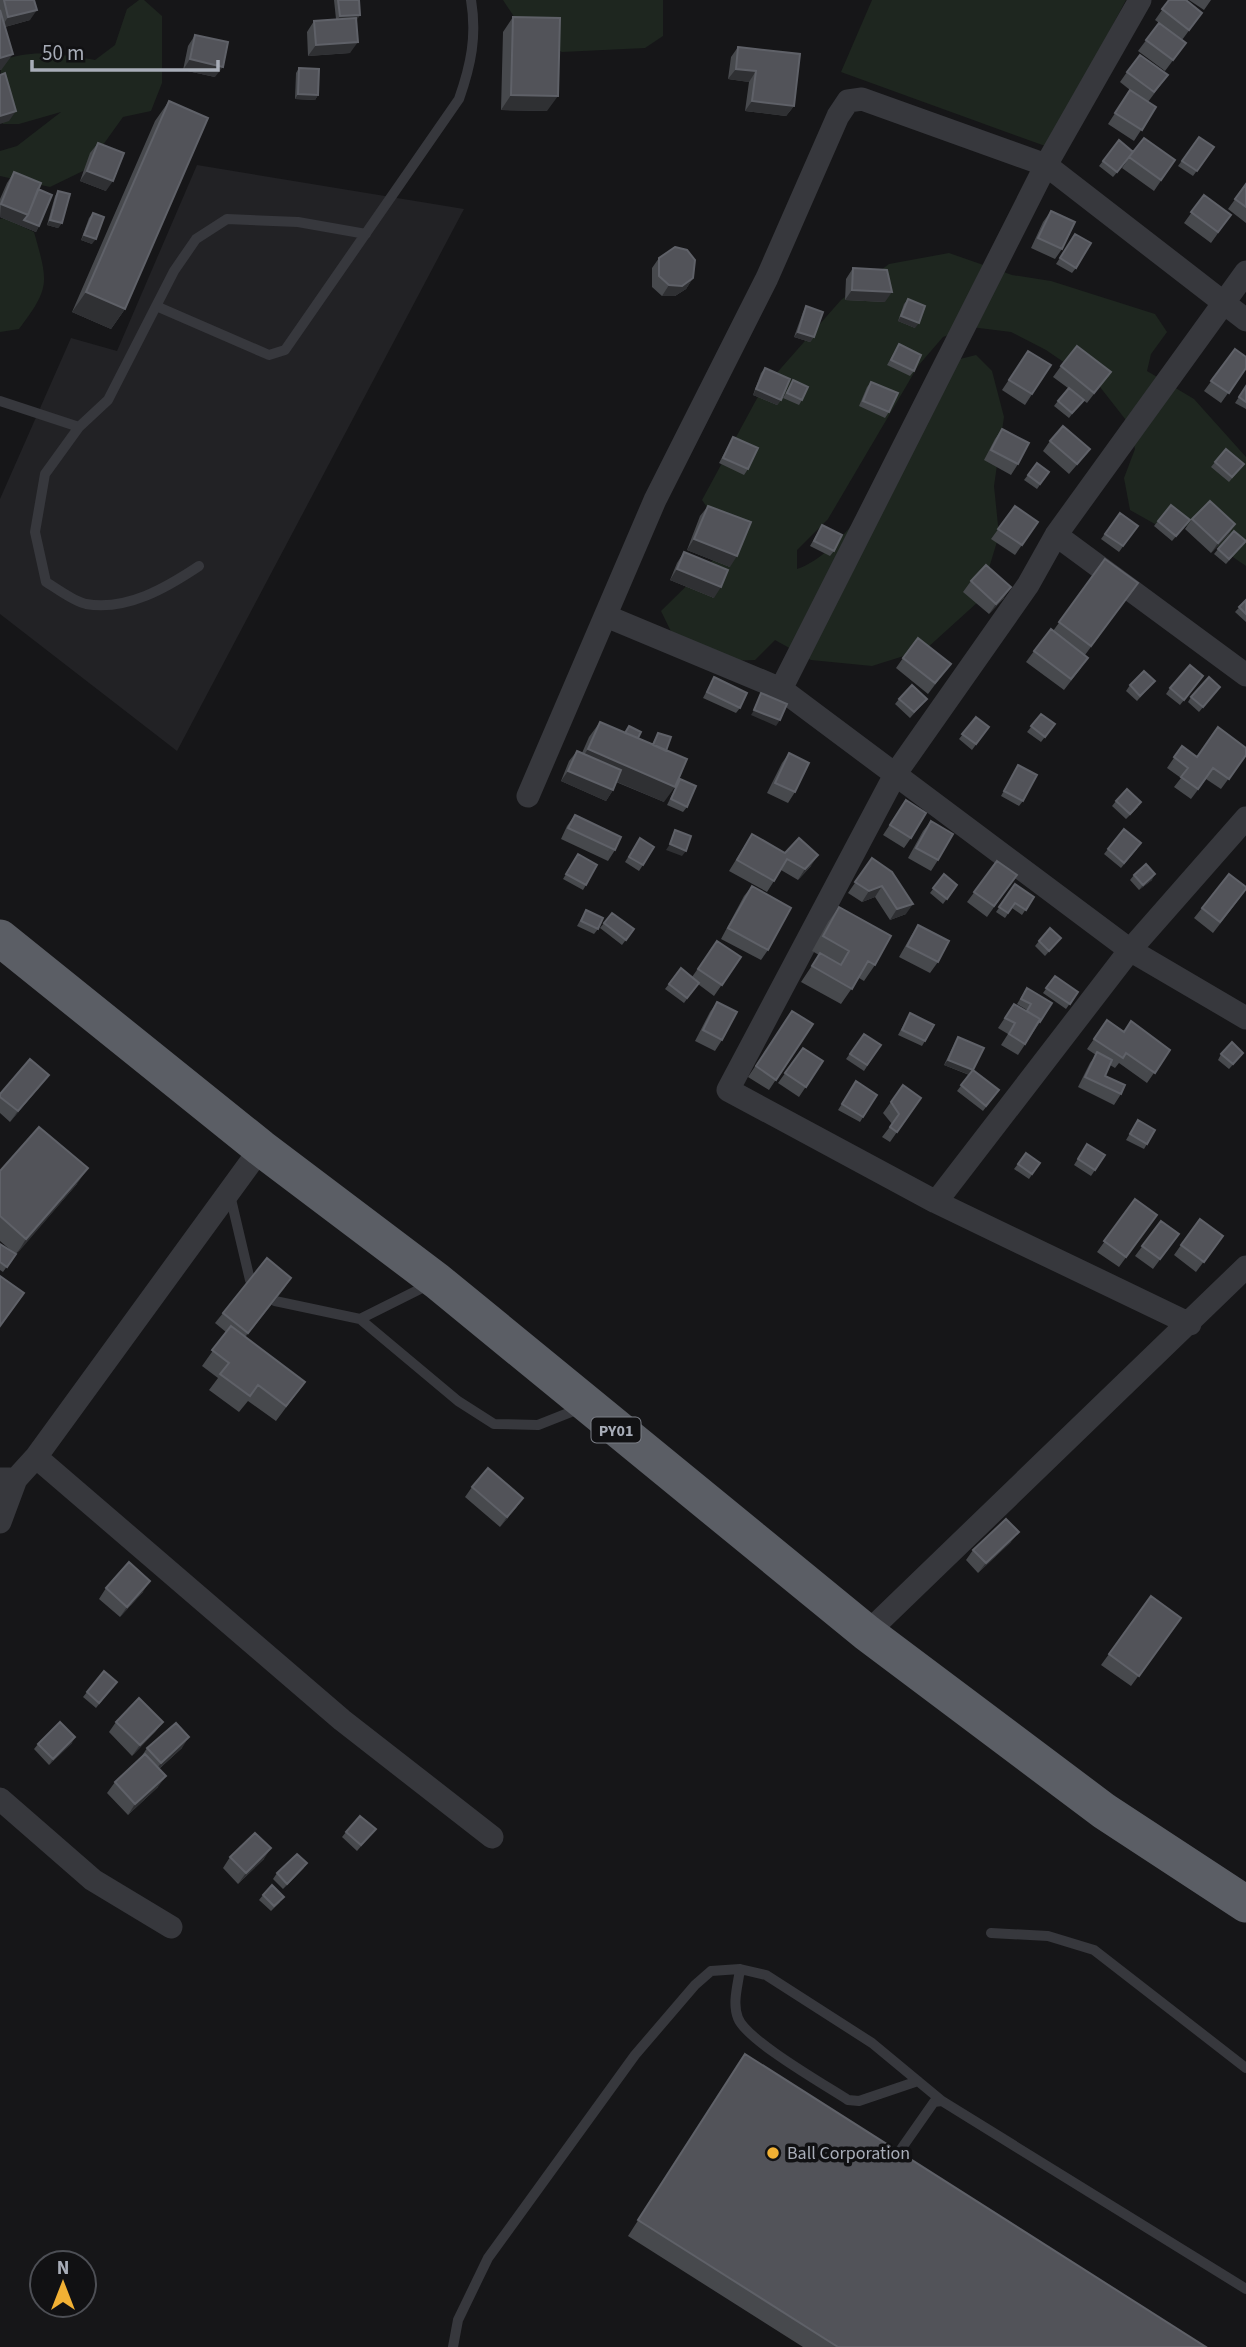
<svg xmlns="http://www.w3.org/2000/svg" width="1246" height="2347" viewBox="0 0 1246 2347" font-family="'Source Sans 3',sans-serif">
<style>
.built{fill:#222225}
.green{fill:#1e261f}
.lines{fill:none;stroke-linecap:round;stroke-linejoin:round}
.service{stroke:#37383d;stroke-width:10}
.minor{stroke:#37383d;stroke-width:23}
.trunk{stroke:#5b5e65;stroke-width:37}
.wall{fill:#47494d}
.shaded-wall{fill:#2f3033}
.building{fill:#525359;stroke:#5f6168;stroke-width:2}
.poi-dot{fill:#f2b134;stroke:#111113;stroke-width:2.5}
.labels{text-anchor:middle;stroke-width:7;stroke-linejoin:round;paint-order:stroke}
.shield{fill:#111113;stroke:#7b7e86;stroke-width:2}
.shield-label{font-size:16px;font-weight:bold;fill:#a8adb8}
.poi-label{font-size:18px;fill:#a8adb8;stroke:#111113;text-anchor:start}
</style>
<rect width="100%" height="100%" fill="#161618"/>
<path class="built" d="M197,165L464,209L177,751L0,614V499L71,338L117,351Z"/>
<path class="green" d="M139,0H144L162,16V83L151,111L123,117L85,170L50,187L0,176V151L17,146L61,112L19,124H3L0,115L1,61C32,48 63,55 95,60L115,45L127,9Z
M503,0H663V36L645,48L562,52L524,32Z
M872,0H1126L1048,147L841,72Z
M4,218L34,232C48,282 51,287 19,329L0,332V219Z
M949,253L1012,275L1051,281L1155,314L1167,332L1151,354L1147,371L1194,399L1246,457V566L1187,526L1162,528L1130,510L1124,478L1135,449L1129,424L1100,387L1046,350L1011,332L971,327L943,337L918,366L828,519L797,550V569C858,549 919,417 952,361L976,355L992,371L1004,417L994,486L999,535L979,601L926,649L872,666L811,660L775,640L755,660L727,661L683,656L661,611L721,552L719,525L702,500L761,391L841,300L889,264Z"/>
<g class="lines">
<path class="service" d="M156,306L269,355L285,350L459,99C471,65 477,36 471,0
M0,401L79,427
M199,566C166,588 127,611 86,604C73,601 58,589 46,582L35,532L45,474L79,427L108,400L174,271L196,239L227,219L298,222L366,234
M230,1195L250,1280
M275,1301L360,1319L458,1401L494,1424L538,1425L581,1408
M360,1319L428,1285
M991,1933L1048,1936L1094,1950L1246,2068
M740,1969C738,1985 732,2003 738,2018C746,2040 825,2085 848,2100L859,2101L918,2081
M905,2162L899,2152L934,2102L942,2101L1246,2289
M453,2347L458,2320L488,2258L635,2055L695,1985L711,1971L740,1969L766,1975L872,2043L942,2101"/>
<path class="minor" d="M1056,535L1246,675
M606,616L781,689L1130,950L1246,1018
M781,689L1046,165L1140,0
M528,796L655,500L767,278L838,116L848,101L862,99L1046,165L1246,320
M936,1202L1130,950L1246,818
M1190,1324L936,1202L728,1090L896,773L1028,585L1056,535L1246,272
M36,1457L342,1720L492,1837
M0,1479H16L36,1457L261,1148
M0,1522L16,1479
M867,1633L1246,1267
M0,1799L93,1880L171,1927"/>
<path class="trunk" d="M0,938L261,1148L437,1281L867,1633L1104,1811L1246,1904"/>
</g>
<path class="wall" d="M0,0H34L30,20L5,27L2,69L0,70Z
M334,0H359L350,53L308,56L307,32L314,21L336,19Z
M1169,0L1202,13L1182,40L1155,20Z
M1189,0H1211L1204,10Z
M513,17L547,111L501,110L503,32Z
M1159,23L1186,43L1165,71L1138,51Z
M195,35L215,77L183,70L188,46Z
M738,47L794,106L786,116L745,111L749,82L728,79L731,57Z
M299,68L318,95L315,100L295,99L296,73Z
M1127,72L1168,75L1148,102L1156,107L1134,141L1108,124L1130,90L1120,82Z
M169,101L125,309L111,329L72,312L155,121Z
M1199,137L1214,147L1193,176L1178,166Z
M1119,140L1133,152L1175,160L1154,191L1122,168L1127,161L1113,177L1099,166Z
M98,143L106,191L80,181L90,153Z
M14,172L38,189L39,226L36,232L0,217V199L7,183Z
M1246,184V223L1228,209Z
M58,191L62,223L58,228L47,225L55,196Z
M1204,195L1231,215L1211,243L1184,223Z
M1051,211L1062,249L1055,259L1031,248L1043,222Z
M93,213L92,244L81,240L89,218Z
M1075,234L1076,268L1072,273L1056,264Z
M659,258L693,278L686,289L675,296H662L652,287V268Z
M853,268L885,302L845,300L846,279Z
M908,299L915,328L898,321L904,304Z
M806,306L814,337L810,342L794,337L803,312Z
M899,344L914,371L910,376L887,365Z
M1235,349L1246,368L1221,403L1204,391Z
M1028,351L1051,365L1025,405L1002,390Z
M1061,366L1111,372L1087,403L1083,400L1069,418L1054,406L1068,388L1053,377Z
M765,368L781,400L777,405L753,395L761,373Z
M793,380L802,400L799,405L783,398Z
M871,382L889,412L885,418L859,406L867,387Z
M1246,386V409L1235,403Z
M1002,429L1018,464L1011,475L984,460L995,439Z
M733,437L748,469L744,475L719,463Z
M1050,441L1082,459L1069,474L1043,451Z
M1215,462L1244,464L1229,482L1211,467Z
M1037,463L1049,472L1037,489L1024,480Z
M708,506L730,567L687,550L700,516Z
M1015,506L1038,522L1015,555L991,539Z
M1120,513L1138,526L1119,552L1101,539Z
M1192,519L1235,524L1228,535L1211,553L1185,529Z
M1158,521L1186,525L1172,541L1154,526Z
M822,525L834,551L830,556L810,546Z
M1242,546L1226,564L1214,554L1218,549Z
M684,552L714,598L670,580L677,563Z
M1105,559L1127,598L1085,655L1081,668L1064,690L1026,662L1034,651L1053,631Z
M971,581L1004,598L989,614L963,592Z
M1246,600V622L1235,612Z
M903,658L943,674L928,694L896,668Z
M714,677L740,708L736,713L703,698Z
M1155,681L1137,701L1126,691L1130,685Z
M1199,682L1180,705L1166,694L1170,688Z
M1220,687L1199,712L1188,702L1191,697Z
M899,699H927L910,718L895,704Z
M1041,714L1055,724L1041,742L1027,732Z
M976,717L989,727L972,750L959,739Z
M600,722L625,733L629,726L638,738L652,744L658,733L666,751L664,802L616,782L613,790L606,801L561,781L569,761L577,751L582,753L589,737Z
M1182,746L1197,757L1246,755L1221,789L1206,779L1191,799L1174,787L1181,778L1167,768Z
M789,753L795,792L788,803L767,793L782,763Z
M1018,765L1023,801L1019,806L1001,796Z
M680,779L687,807L683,812L667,805Z
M906,800L911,838L904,848L883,835Z
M1116,801L1138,807L1126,819L1112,806Z
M575,815L615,850L608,861L561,839L567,826Z
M931,821L938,860L931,871L908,858L923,831Z
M752,834L785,853L811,866L798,880L781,870L767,892L729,871Z
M640,838L643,865L639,871L625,862Z
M1108,849H1137L1121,868L1104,854Z
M578,854L586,885L583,890L563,879Z
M872,858L906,914L890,920L875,897L862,902L848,893Z
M997,861L1017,875L987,917L967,902Z
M944,874L957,885L943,904L930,893Z
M1134,875L1152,880L1139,890L1130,880Z
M1015,884L1034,897L1022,915L1012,908L1005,918L996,912Z
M752,886L768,950L761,960L721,939L744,896Z
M1240,898L1213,933L1194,918L1202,908Z
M839,907L875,965L864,981L859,978L841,1004L801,982L819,955L812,951L828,922Z
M586,910L598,929L594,934L577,926Z
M612,913L634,929L622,945L600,928Z
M918,925L938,962L930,973L899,957L911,936Z
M1061,938L1045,956L1035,946L1039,941Z
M717,941L741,957L714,996L698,984L684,1003L665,989L681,968L692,977Z
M1055,976L1078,992L1066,1009L1043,993Z
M1027,988L1040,1022L1018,1055L1001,1045L1008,1034L998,1028L1014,1004L1026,1011L1027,1010L1017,1004Z
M717,1002L722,1040L715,1051L695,1041L710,1012Z
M792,1011L813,1024L769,1090L748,1077Z
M910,1013L925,1041L922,1046L898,1035Z
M1107,1020L1124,1031L1170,1050L1147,1083L1119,1063L1115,1068L1110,1065L1105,1076L1121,1094L1114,1105L1078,1087L1090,1063L1096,1055L1087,1049Z
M864,1034L881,1045L864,1071L846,1059Z
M958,1037L973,1070L999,1090L983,1111L957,1091L969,1075L944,1065L955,1042Z
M803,1048L823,1061L799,1097L778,1083Z
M1221,1054L1239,1058L1229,1069L1218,1060Z
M856,1081L877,1095L860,1122L838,1110Z
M41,1085L10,1122L0,1113V1094Z
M903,1085L921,1098L890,1142L882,1137L892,1124L883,1113Z
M1138,1120L1147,1144L1144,1149L1126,1140Z
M1087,1144L1105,1155L1091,1176L1074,1165Z
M1026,1153L1040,1163L1029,1179L1014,1169Z
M0,1171L77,1184L15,1255L3,1272L0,1270V1244L14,1253L0,1241Z
M1135,1199L1157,1215L1119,1267L1097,1252Z
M1161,1221L1179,1234L1153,1269L1135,1256Z
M1223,1236L1196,1272L1174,1255L1181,1245Z
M291,1278L245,1337L305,1382L276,1421L248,1401L239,1412L209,1390L218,1378L202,1366L226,1332L215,1323L223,1313Z
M472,1487L523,1498L516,1508L500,1527L465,1497Z
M1011,1542L978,1573L966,1560L973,1550Z
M106,1588L143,1592L120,1617L99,1599Z
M1151,1596L1181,1618L1131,1686L1101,1665Z
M113,1687L96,1708L83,1697L87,1692Z
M116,1722H163L155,1732L132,1756L109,1732Z
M72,1743L49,1765L34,1749L38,1744Z
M147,1748H182L159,1769L158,1787L128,1815L107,1793L115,1782L140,1759Z
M376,1829L357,1851L342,1837L346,1832Z
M230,1857L264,1859L238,1884L223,1868Z
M307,1863L303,1869L283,1889L273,1879L277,1873Z
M263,1895L280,1902L271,1911L259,1900Z
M745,2054L1206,2347H803L628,2236Z"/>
<path class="shaded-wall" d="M37,10L30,20L1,28L8,17Z
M360,15L357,20L336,22L340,16Z
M358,42L350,53L308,56L316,45Z
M13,54L2,69L0,70V58Z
M190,59L223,67L215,77L183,70Z
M736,69L756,71L749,82L728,79Z
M298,94L318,95L315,100L295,99Z
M511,95L558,96L547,111L501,110Z
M752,101L794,106L786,116L745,111Z
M16,111L9,121L0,124V116Z
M87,171L113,181L106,191L80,181Z
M1,204L28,215L39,226L36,232L0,217Z
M50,220L62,223L58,228L47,225Z
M84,235L96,239L92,244L81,240Z
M693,278L686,289L675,296H662L669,285Z
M852,290L892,292L885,302L845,300Z
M86,292L125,309L111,329L72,312Z
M901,316L919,323L915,328L898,321Z
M798,332L814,337L810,342L794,337Z
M756,389L781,400L777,405L753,395Z
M1235,524L1228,535L1211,553L1218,543Z
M694,539L737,556L730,567L687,550Z
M677,569L721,587L714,598L670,580Z
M1011,587L1004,598L989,614L996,604Z
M754,710L780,720L776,726L751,715Z
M588,749L675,787L664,802L577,765Z
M568,771L613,790L606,801L561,781Z
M670,844L686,851L682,856L666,850Z
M818,855L811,866L798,880L805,869Z
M1155,874L1152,880L1139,890L1143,885Z
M882,886L875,897L862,902L869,891Z
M913,904L906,914L890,920L897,909Z
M948,1060L973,1070L970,1075L944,1065Z
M49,1075L41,1085L10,1122L18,1111Z
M88,1168L77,1184L16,1255L26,1239Z
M291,1278L284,1289L241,1343L248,1333Z
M523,1498L516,1508L500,1527L507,1517Z
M1019,1532L1011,1542L978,1573L986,1563Z
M150,1581L143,1592L120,1617L127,1607Z
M163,1722L155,1732L132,1756L140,1745Z
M75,1737L72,1743L49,1765L53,1759Z
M189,1737L182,1748L153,1774L161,1763Z
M166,1776L158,1787L128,1815L135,1804Z
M271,1848L264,1859L238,1884L246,1873Z
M307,1863L303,1869L283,1889L287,1884Z"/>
<path class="building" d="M4,0H34L37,10L8,17Z
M338,0H359L360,15L340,16Z
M1169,0H1186L1202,13L1189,30L1162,9Z
M0,10L13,54L0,58Z
M513,17L560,18L558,96L511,95Z
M356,18L358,42L316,45L314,21Z
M1159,23L1186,43L1173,60L1146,40Z
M195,35L228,42L223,67L190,59Z
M738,47L800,54L794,106L752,101L756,71L736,69Z
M1140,55L1168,75L1154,92L1127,72Z
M299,68L319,69L318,95L298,94Z
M5,73L16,111L0,116V75Z
M1130,90L1156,107L1142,130L1115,113Z
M169,101L208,118L125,309L86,292Z
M1199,137L1214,147L1197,171L1182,161Z
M1144,138L1175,160L1161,180L1129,157Z
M1119,140L1133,152L1117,172L1103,161Z
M98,143L124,153L113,181L87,171Z
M14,172L41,183L28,215L1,204Z
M1246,184V207L1235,199Z
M38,189L52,195L39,226L24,220L28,215Z
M58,191L70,194L62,223L50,220Z
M1204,195L1231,215L1218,232L1191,212Z
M1051,211L1075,222L1062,249L1038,238Z
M93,213L104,217L96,239L84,235Z
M1075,234L1091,243L1076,268L1060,258Z
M675,247L687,250L695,260L693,278L682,286L669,285L659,276V258Z
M853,268L887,270L892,292L852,290Z
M908,299L925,306L919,323L901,316Z
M806,306L823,312L814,337L798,332Z
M899,344L921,355L914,371L891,360Z
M1077,346L1111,372L1094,393L1061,366Z
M1235,349L1246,357V368L1229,393L1211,381Z
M1028,351L1051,365L1032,394L1009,380Z
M765,368L790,379L781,400L756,389Z
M793,380L808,387L802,400L787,393Z
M871,382L898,393L889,412L863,401Z
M1246,386V402L1239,397Z
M1069,388L1084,400L1072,413L1058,401Z
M1063,426L1090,449L1077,464L1050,441Z
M1002,429L1029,443L1018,464L991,450Z
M733,437L758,448L748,469L723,458Z
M1226,449L1244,464L1232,477L1215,462Z
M1037,463L1049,472L1040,484L1028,475Z
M1210,501L1235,524L1218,543L1192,519Z
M1171,505L1190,520L1176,536L1158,521Z
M708,506L751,522L737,556L694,539Z
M1015,506L1038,522L1022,545L998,529Z
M1120,513L1138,526L1123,546L1105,534Z
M822,525L842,535L834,551L814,541Z
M1234,531L1246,541L1229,559L1218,549Z
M684,552L728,570L721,587L677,569Z
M1105,559L1138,583L1091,646L1059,622Z
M986,565L1011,587L996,604L971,581Z
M1246,600V614L1239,607Z
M1051,629L1088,658L1071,679L1034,651Z
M918,638L951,664L935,683L903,658Z
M1190,665L1203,676L1184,700L1170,688Z
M1144,671L1155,681L1140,696L1130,685Z
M714,677L747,693L740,708L707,692Z
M1209,677L1220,687L1203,707L1191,697Z
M912,685L927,699L914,712L899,699Z
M761,693L787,704L780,720L754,710Z
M1041,714L1055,724L1045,737L1031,726Z
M976,717L989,727L976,744L962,734Z
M600,722L687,759L675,787L588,749Z
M629,726L641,732L638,738L625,733Z
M1218,727L1246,748V755L1229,779L1213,768L1198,789L1181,777L1188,768L1174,757L1182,746L1197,757Z
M658,733L671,737L666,751L653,745Z
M577,751L621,770L613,790L568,771Z
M789,753L809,763L795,792L775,783Z
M1018,765L1037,775L1023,801L1004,791Z
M680,779L696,786L687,807L671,799Z
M1127,789L1141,802L1130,814L1116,801Z
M906,800L926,813L911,838L890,825Z
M575,815L621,837L615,850L568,828Z
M931,821L953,834L938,860L916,848Z
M1124,829L1141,843L1124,863L1108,849Z
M675,830L691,836L686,851L670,844Z
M752,834L785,853L799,838L818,855L805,869L787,859L774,881L737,860Z
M640,838L654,847L643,865L629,857Z
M578,854L597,865L586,885L566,874Z
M872,858L892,872L913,904L897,909L882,886L869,891L855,882Z
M997,861L1017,875L994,906L974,892Z
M1146,864L1155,874L1143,885L1134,875Z
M944,874L957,885L947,899L933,888Z
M1229,874L1246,887V889L1220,922L1202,908Z
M1015,884L1034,897L1026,910L1015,903L1008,913L999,907Z
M752,886L791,908L768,950L728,928Z
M839,907L891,936L875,965L868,961L852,989L812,966L820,953L841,965L849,951L823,936Z
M586,910L603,918L598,929L581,921Z
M612,913L634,929L626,940L604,923Z
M918,925L949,941L938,962L907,946Z
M1050,928L1061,938L1049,951L1039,941Z
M717,941L741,957L722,985L698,969Z
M681,968L699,983L687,998L669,984Z
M1055,976L1078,992L1070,1004L1046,988Z
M1027,988L1052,1003L1040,1022L1039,1021L1040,1019L1027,1011L1031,1004L1021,999Z
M717,1002L737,1012L722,1040L703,1030Z
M1014,1004L1040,1019L1025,1044L1009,1034L1015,1023L1005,1018Z
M792,1011L813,1024L776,1080L756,1066Z
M910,1013L934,1025L925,1041L902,1030Z
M1107,1020L1124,1032L1131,1021L1170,1050L1155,1073L1126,1053L1123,1058L1094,1039Z
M864,1034L881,1045L867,1065L850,1054Z
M958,1037L984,1048L973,1070L948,1060Z
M1232,1042L1243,1053L1233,1064L1221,1054Z
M803,1048L823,1061L806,1087L785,1073Z
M1097,1052L1112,1060L1105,1076L1125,1085L1121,1094L1085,1077Z
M30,1059L49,1075L18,1111L0,1097V1094Z
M973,1070L999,1090L986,1106L961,1085Z
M856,1081L877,1095L863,1117L842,1104Z
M903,1085L921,1098L897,1132L890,1127L899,1114L891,1102Z
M1138,1120L1155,1130L1147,1144L1130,1134Z
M39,1127L88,1168L26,1239L0,1216V1171Z
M1087,1144L1105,1155L1095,1170L1078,1159Z
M1026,1153L1040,1163L1032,1174L1018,1164Z
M1135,1199L1157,1215L1126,1257L1104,1241Z
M1200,1219L1223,1236L1204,1262L1181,1245Z
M1161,1221L1179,1234L1160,1259L1142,1246Z
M0,1244L16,1254L7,1267L0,1262Z
M267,1258L291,1278L248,1333L223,1313Z
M0,1276L24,1293L0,1326Z
M231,1326L305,1382L286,1406L258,1385L250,1396L220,1374L229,1363L212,1350Z
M488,1468L523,1498L507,1517L472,1487Z
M1006,1519L1019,1532L986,1563L973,1550Z
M129,1562L150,1581L127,1607L106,1588Z
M1151,1596L1181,1618L1139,1676L1109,1654Z
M104,1671L117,1682L99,1703L87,1692Z
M139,1698L163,1722L140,1745L116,1722Z
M60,1722L75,1737L53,1759L38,1744Z
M176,1723L189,1737L161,1763L147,1748Z
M145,1754L166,1776L135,1804L115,1782Z
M360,1816L376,1829L361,1845L346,1832Z
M255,1833L271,1848L246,1873L230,1857Z
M297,1854L307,1863L287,1884L277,1873Z
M272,1885L284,1897L274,1906L263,1895Z
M745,2054L1206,2347H838L638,2220Z"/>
<circle class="poi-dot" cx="773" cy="2153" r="7"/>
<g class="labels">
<rect class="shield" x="591.5" y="1417.5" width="49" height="25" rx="5"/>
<g class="shield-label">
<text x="616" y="1436">PY01</text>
</g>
<g class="poi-label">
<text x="787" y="2159">Ball Corporation</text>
</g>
</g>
<g transform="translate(63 2284)"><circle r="33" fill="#111113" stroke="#4d4f55" stroke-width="2"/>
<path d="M0-5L12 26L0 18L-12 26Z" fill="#f2b134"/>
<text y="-10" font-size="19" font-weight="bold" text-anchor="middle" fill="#a8adb8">N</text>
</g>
<path d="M32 60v10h186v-10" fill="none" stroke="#a8adb8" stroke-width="3.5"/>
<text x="42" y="60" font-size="21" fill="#a8adb8" stroke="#111113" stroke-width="5" paint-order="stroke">50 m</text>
</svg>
